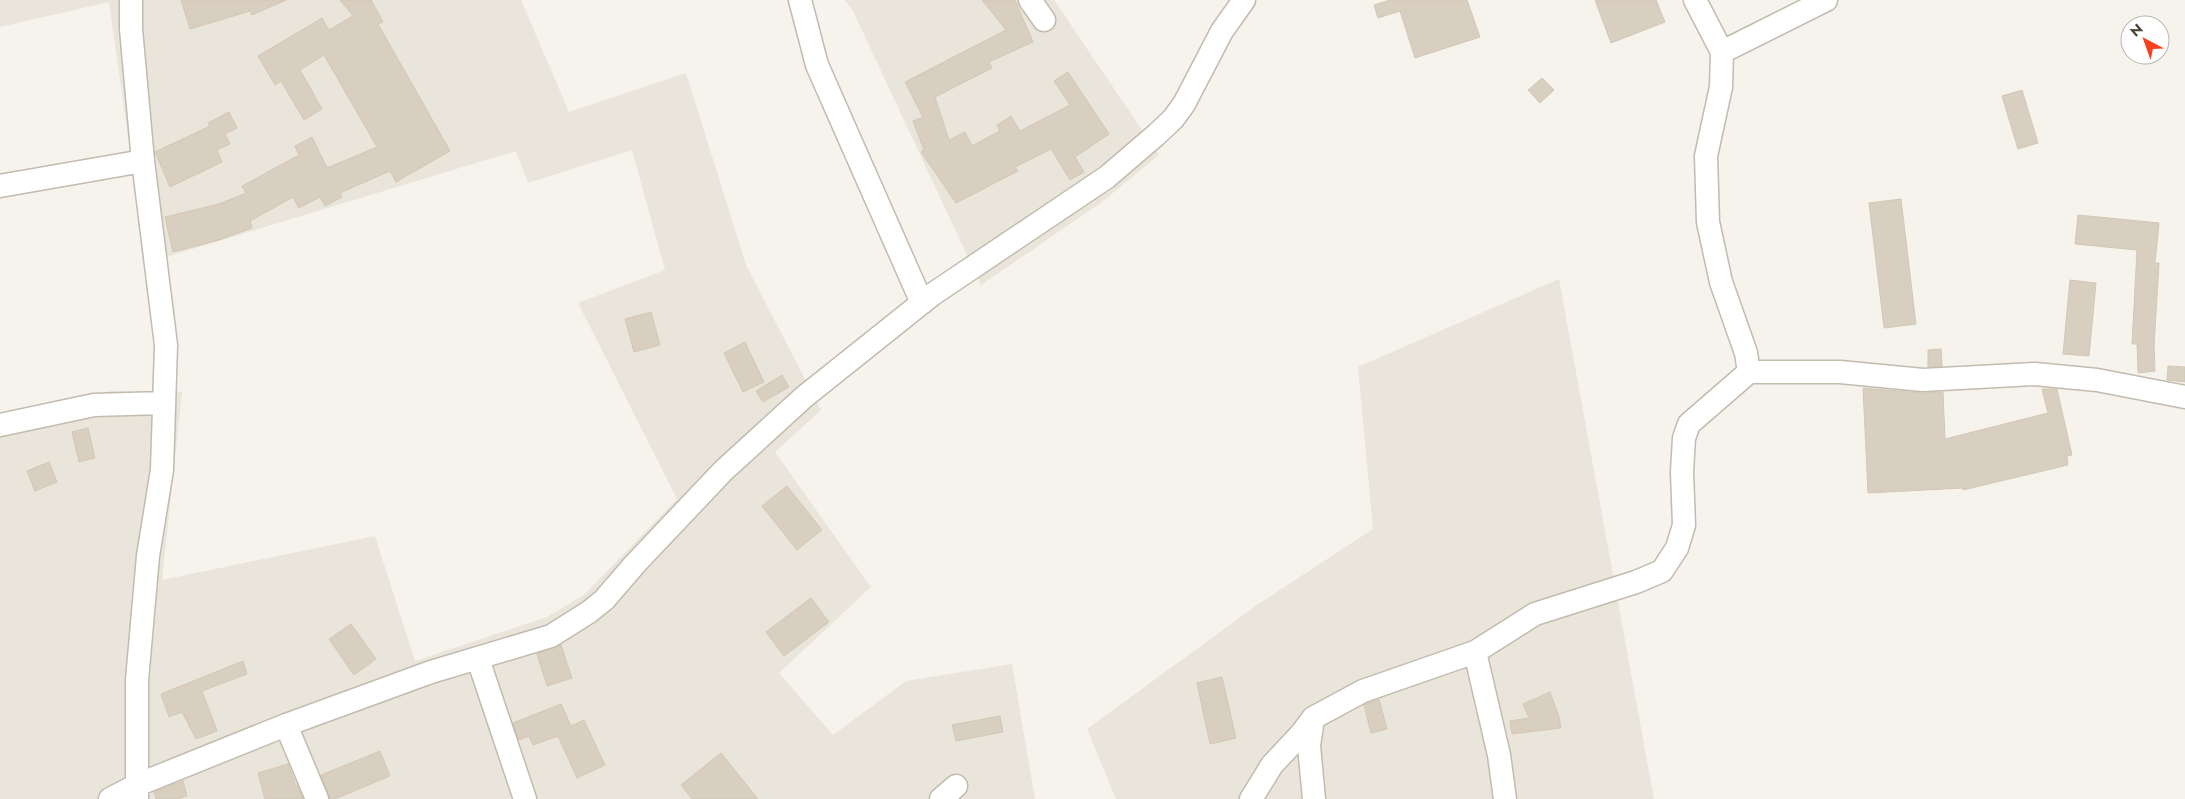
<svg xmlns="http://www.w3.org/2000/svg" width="2185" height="799" viewBox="0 0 2185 799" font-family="Jost,sans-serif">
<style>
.residential{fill:#eae5da}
.building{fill:#d8cfc1;stroke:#d3c7b4}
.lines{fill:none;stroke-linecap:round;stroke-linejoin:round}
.minor-casing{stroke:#c2bbae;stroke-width:25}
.minor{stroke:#fff;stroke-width:22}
</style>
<rect width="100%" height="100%" fill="#f6f3ec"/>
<path class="residential" d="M0,0H521L569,112L686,73L746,265L821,410L775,452L871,587L779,673L833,735L906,681L1012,664L1035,799H0V416L111,391L182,392L162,580L375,536L415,661L547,617L585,594L677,499L578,303L665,270L632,150L528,183L516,151L143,264L134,179L109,2L0,27Z
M845,0H1054L1159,155L1102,202L981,285L853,11Z
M1559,279L1654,799H1116L1087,729L1257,605L1373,529L1358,367Z"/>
<path class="building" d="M181,0H286L252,15L250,11L190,29Z
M340,0H371L383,22L378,24L450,151L396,182L390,171L340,193L342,197L325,206L320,197L299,208L293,197L250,221L252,228L219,240L173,252L165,217L219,204L246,193L242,186L299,155L295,146L312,137L327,168L377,147L324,55L300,70L322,109L304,120L281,81L275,85L258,56L322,18L329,30L353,16Z
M982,0H1015L1033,42L989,62L992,68L935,97L949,140L965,132L972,146L1000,131L997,125L1011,116L1020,131L1070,105L1054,81L1068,72L1109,134L1075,157L1084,172L1070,180L1051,149L1015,167L1018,171L956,203L921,152L924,150L913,121L923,117L905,82L1006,30Z
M1390,0H1467L1480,37L1415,58L1400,11L1378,18L1374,5Z
M1595,0H1656L1665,22L1611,43Z
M1542,78L1554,90L1540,103L1528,90Z
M2022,90L2038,143L2018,149L2002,96Z
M229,112L237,128L225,134L230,144L217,150L222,162L170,187L155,152L210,126L208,123Z
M1901,199L1916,324L1884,328L1869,203Z
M2078,215L2159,223L2155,263H2159L2154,346L2155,371L2138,373L2137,344H2132L2137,250L2075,244Z
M2070,280L2096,283L2089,356L2063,354Z
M651,312L660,345L634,352L625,319Z
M745,342L764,382L743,392L724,353Z
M1941,349L1942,366L1928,367V350Z
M2168,366L2185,367V382L2167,380Z
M782,375L789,387L763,402L756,391Z
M1863,388L1922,393L1943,392L1945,439L2048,413L2042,389H2057L2072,455L2067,456L2068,465L1963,490V488L1868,493Z
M88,428L95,458L79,462L72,432Z
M49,462L57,482L35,491L27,471Z
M787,486L822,530L797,550L762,506Z
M811,598L829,622L784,656L766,632Z
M351,624L376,659L354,675L329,639Z
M561,645L572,678L547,686L537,654Z
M243,661L247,674L202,691L217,731L196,739L182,712L169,717L161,694Z
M1222,677L1236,738L1210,744L1197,683Z
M1550,692L1559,717L1561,728L1512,734L1510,721L1529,718L1523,704Z
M1379,699L1387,729L1371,733L1364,705Z
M561,704L571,726L584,720L605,765L577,778L558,736L533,745L529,736L519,740L513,723Z
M1000,716L1003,732L956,741L952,725Z
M380,751L390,776L335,799H330L321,775Z
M721,753L758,799H692L681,785Z
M288,764L296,786L297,785L303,799H265L258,773Z
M183,781L187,796L177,799H156L154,792Z"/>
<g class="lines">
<defs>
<path id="minor" d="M131,0V29L143,161L166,345L162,470L148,556L137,680V798
M800,0L817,65L922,303
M1030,0L1044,20
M1695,0L1722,52L1721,87L1706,156L1708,222L1721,282L1746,353L1749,372
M1722,52L1826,0
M0,186L143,161
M0,425L94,405L164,403
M1475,652L1499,755L1505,799
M478,659L525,799
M1313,719L1309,746L1314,799
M286,725L317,799
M110,799L137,785L286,725L431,672L551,636L589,612L604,600L635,564L723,471L804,397L933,294L1107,177L1156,135L1173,119L1184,104L1222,31L1244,0
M941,799L956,786
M1251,799L1272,765L1301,734L1313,718L1363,691L1475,652L1535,614L1636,582L1662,571L1677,548L1684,525L1682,472L1684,438L1689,424L1749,372H1840L1923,380L2035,374L2097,380L2185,397"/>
</defs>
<use href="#minor" class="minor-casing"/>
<use href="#minor" class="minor"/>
</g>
<g transform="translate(2145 40) rotate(319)"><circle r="24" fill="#ffffff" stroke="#b7b4b0"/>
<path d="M0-4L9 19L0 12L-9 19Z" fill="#fc3f1d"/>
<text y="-8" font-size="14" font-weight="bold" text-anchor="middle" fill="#4b4439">N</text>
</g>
</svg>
